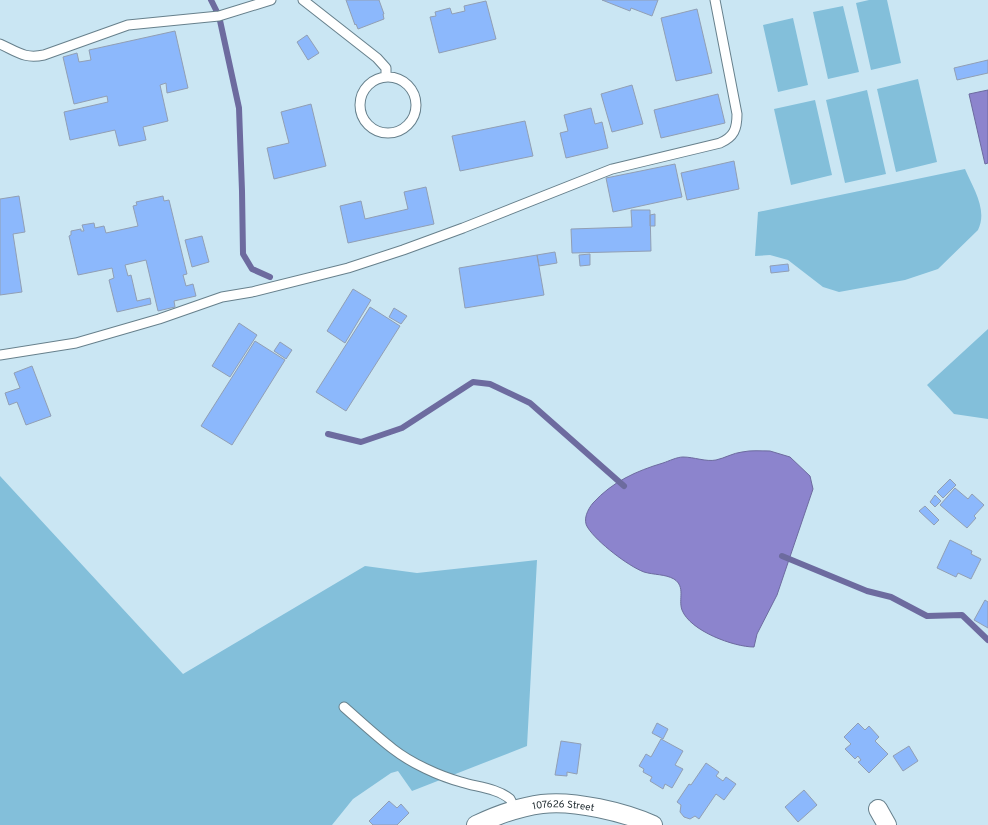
<svg xmlns="http://www.w3.org/2000/svg" width="988" height="825" viewBox="0 0 988 825" font-family="Overpass,sans-serif">
<style>
.green{fill:#83bfda}
.water{fill:#8c84cd;stroke:#6d6b9f}
.lines{fill:none;stroke-linecap:round;stroke-linejoin:round}
.stream{stroke:#6d6b9f;stroke-width:6}
.building{fill:#8cb8fc;stroke:#919fb4}
.lane-casing{stroke:#67808c;stroke-width:11}
.street-casing{stroke:#67808c;stroke-width:20}
.lane{stroke:#fff;stroke-width:9}
.street{stroke:#fff;stroke-width:18}
.labels{text-anchor:middle;stroke-width:4;stroke-linejoin:round;paint-order:stroke}
.street-label{font-size:10px;fill:#253035;stroke:#dcf2fd}
</style>
<rect width="100%" height="100%" fill="#cae6f3"/>
<path class="green" d="M869,0H887L901,63L871,70L856,3Z
M843,6L859,72L828,79L813,12Z
M793,18L808,85L778,92L763,25Z
M918,79L937,162L896,172L877,89Z
M867,90L886,174L845,183L826,100Z
M815,100L832,175L791,185L774,109Z
M965,169C973,188 988,210 978,230L938,269L905,280L839,292L823,287L788,260L770,255L755,256L758,212Z
M988,329V419L954,414L927,385Z
M0,476L183,674L365,566L417,573L537,560L527,746L412,791L398,771L391,773L353,799L332,825H0Z"/>
<path class="water" d="M988,90V163L985,164L969,94Z
M770,451L790,457L810,476L813,489L777,595L757,634L754,647C734,647 690,631 682,610C678,599 686,587 674,579C665,574 654,575 644,572C628,566 597,542 588,528C582,520 588,509 593,503C612,482 636,471 663,463C669,461 677,457 683,457C694,457 706,462 716,460C725,458 733,453 742,452C751,450 761,451 770,451Z"/>
<g class="lines">
<path class="stream" d="M211,0L219,16L239,108L242,191L243,254L252,269L270,277
M328,434L361,442L402,428L473,382L490,384L530,403L624,486
M782,556L867,591L891,597L927,616L962,615L988,640"/>
</g>
<path class="building" d="M346,0H379L384,14H383L384,19L358,29L356,24L355,25Z
M602,0H658L652,16L631,8L630,11Z
M486,1L496,39L439,53L430,17L436,16L435,12L450,8L452,14L465,11L464,6Z
M697,9L712,73L676,81L661,18Z
M175,31L188,88L167,93L166,83L160,85L168,121L143,127L146,140L119,146L115,130L70,140L64,112L108,102L107,96L74,104L63,57L77,53L79,62L91,60L89,50Z
M307,35L319,53L308,60L297,42Z
M988,60V73L957,80L954,68Z
M632,85L643,124L612,132L601,94Z
M718,94L725,123L661,138L654,110Z
M311,104L326,166L274,179L267,148L289,143L281,112Z
M591,108L595,124L602,122L608,148L566,158L560,133L568,131L564,115Z
M525,121L533,156L460,171L452,136Z
M734,161L739,189L687,200L681,173Z
M675,164L682,197L613,212L606,178Z
M426,187L434,224L348,243L340,206L361,201L365,219L408,209L404,192Z
M19,196L25,232L13,234L22,292L0,295V199Z
M163,196L164,201L169,200L187,274L183,275L186,286L193,284L196,296L174,301L175,307L158,311L146,260L125,265L128,276L131,275L137,301L150,298L151,304L117,312L109,280L114,278L112,268L78,275L69,236L71,235V231L81,229V231H84L82,225L94,223L95,228L104,226L106,233L138,226L133,206L137,205L136,202Z
M631,210H650L651,251L572,253L571,229L632,227Z
M655,214V226H650V215Z
M202,236L209,262L192,267L185,240Z
M555,252L557,263L539,266L537,255Z
M590,254V265L580,266L579,255Z
M537,255L544,295L465,308L459,268Z
M788,264L789,271L771,273L770,266Z
M353,289L371,300L345,343L327,331Z
M370,307L400,326L346,411L316,392Z
M394,308L407,316L401,324L389,317Z
M239,323L257,335L230,377L212,366Z
M255,341L285,360L232,445L201,426Z
M280,342L292,350L286,359L274,351Z
M32,366L51,416L26,425L17,402L9,405L5,393L20,388L14,373Z
M950,479L956,485L943,498L937,492Z
M955,488L968,499L972,494L984,505L974,516L976,518L967,528L940,505Z
M935,495L941,501L935,507L930,502Z
M925,506L939,520L934,525L919,511Z
M950,540L972,551L971,554L981,559L971,579L958,573L956,577L937,568Z
M985,600L988,602V628L974,620Z
M657,723L668,729L663,739L652,733Z
M858,723L865,730L869,726L879,737L875,741L888,754L869,773L858,762L861,760L858,756L855,759L845,749L851,744L844,737Z
M661,739L683,751L675,765L683,769L672,788L665,784L663,789L650,781L652,777L643,772L644,769L639,766L646,754L651,757Z
M561,741L581,744L577,774L567,772V776L555,775Z
M909,746L918,761L903,771L893,756Z
M706,763L719,772L716,776L723,781L726,777L736,784L724,800L716,794L699,819L695,816L690,819L684,817L680,812L681,805L677,802L689,784L691,785Z
M804,790L817,805L798,822L785,807Z
M389,801L397,808L401,804L409,813L397,825H373L369,821Z"/>
<g class="lines">
<defs>
<path id="lane" d="M303,0L377,58L386,68V77
M0,44C18,52 24,59 44,55L128,25L219,16L271,0
M360 105a28 28 0 1 1 56 0a28 28 0 1 1-56 0Z
M0,355L76,343L159,319L222,297L252,292L348,268L403,250L463,228L612,169L720,143C734,137 737,129 737,114L715,0
M344,707C360,721 376,736 393,749C411,763 439,776 461,782C476,787 497,788 510,799C512,802 513,807 515,810"/>
<g id="street">
<path d="M878,809L887,825"/>
<path id="s1" d="M476,825C497,815 519,807 542,804C574,800 624,812 653,825"/>
</g>
</defs>
<use href="#lane" class="lane-casing"/>
<use href="#street" class="street-casing"/>
<use href="#lane" class="lane"/>
<use href="#street" class="street"/>
</g>
<g class="labels">
<g class="street-label">
<text dy="4" stroke="none"><textPath href="#s1" startOffset="91">107626 Street</textPath></text>
</g>
</g>
</svg>
